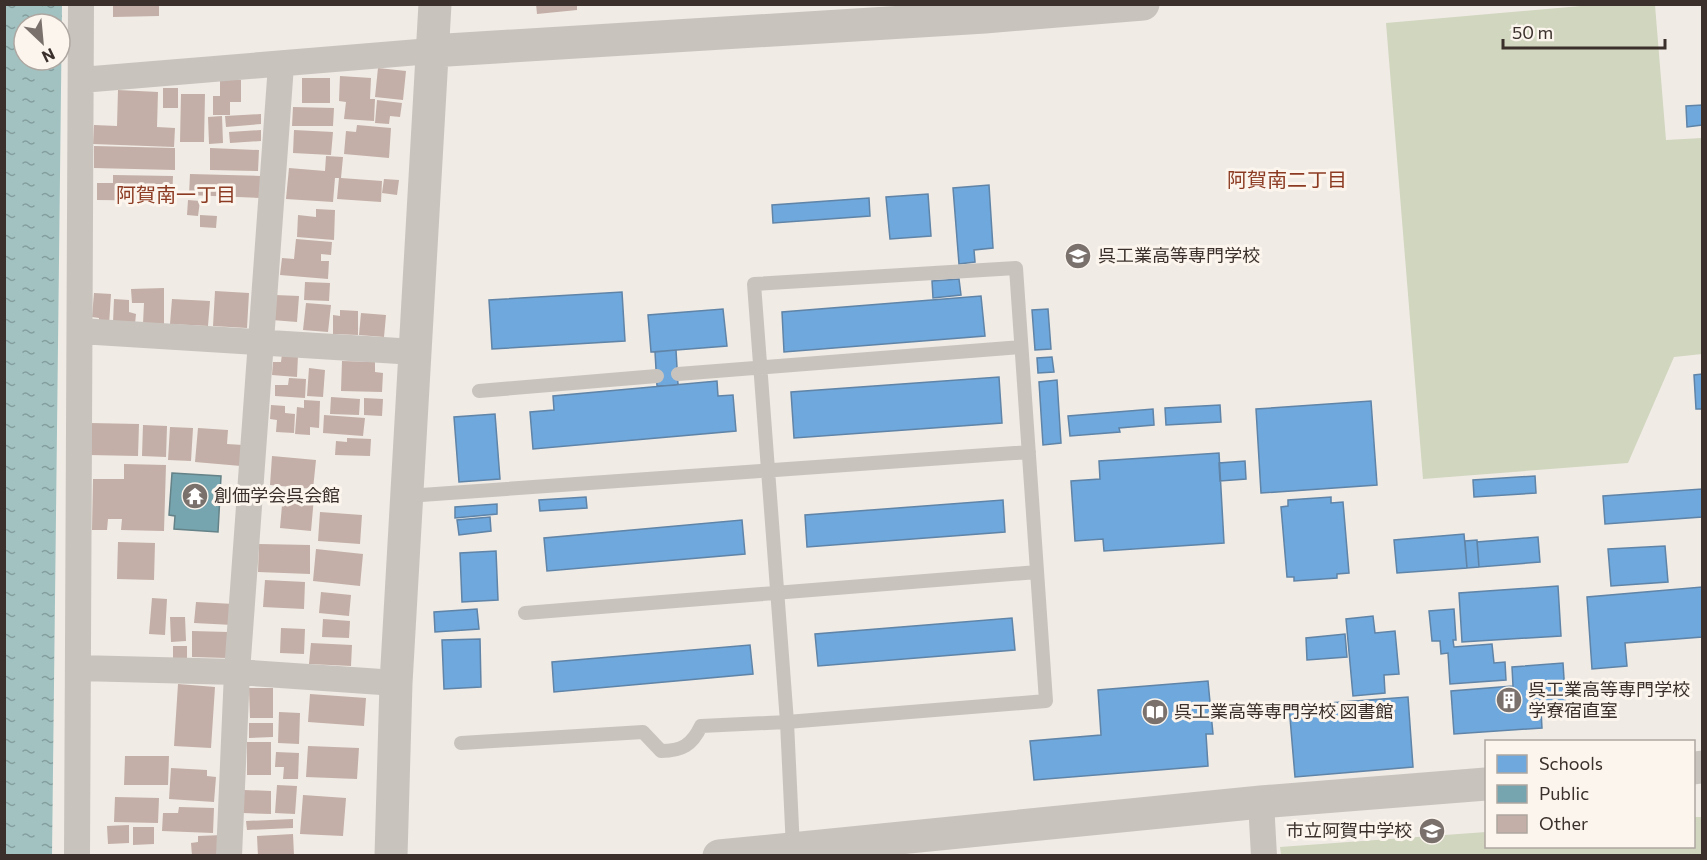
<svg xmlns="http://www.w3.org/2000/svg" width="1707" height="860" viewBox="0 0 1707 860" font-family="Commissioner,'Noto Sans JP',sans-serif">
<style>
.grass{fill:#d1d6bf}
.water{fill:url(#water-ripples);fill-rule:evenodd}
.schools{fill:#6fa8dc;stroke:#5f84a7;stroke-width:1.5}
.public{fill:#76a5af;stroke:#648287;stroke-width:1.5}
.building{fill:#c3afa7}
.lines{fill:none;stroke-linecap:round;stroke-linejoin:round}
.service{stroke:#c9c3be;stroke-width:14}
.minor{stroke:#c9c3be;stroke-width:26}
.tertiary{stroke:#c9c3be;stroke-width:33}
.labels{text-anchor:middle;stroke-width:6;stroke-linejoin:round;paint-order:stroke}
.poi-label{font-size:18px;fill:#3b302b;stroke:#fbf5ee;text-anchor:start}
.neighbourhood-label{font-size:20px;fill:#8c3b22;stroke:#fbf5ee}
</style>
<defs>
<pattern id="water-ripples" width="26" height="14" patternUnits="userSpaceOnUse" patternTransform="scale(1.5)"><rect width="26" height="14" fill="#a1c2c1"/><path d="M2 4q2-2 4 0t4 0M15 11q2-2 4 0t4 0" fill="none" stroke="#849e9d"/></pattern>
</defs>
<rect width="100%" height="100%" fill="#f0ebe5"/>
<path class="grass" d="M1604,4L1655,5L1666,140L1702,138V354L1674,357L1628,463L1423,479L1386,23Z
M1694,817H1702V855H1281L1280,847L1486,832V846H1694Z"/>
<path class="water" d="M5,4L62,5L52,855H5ZM24,24H60V60H24Z"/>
<path class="schools" d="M1702,105V125L1687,127L1686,106Z
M989,185L993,248L974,250L975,262L959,264L953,188Z
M928,194L931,236L890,239L886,197Z
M869,198L870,216L773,223L772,205Z
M959,279L961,295L933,298L932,281Z
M622,292L625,341L492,349L489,300Z
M981,296L985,336L784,352L782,312Z
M723,309L727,346L651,352L648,315Z
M1048,309L1051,349L1035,350L1032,310Z
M676,350L678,385L657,386L655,352Z
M1052,357L1054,372L1038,373L1037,358Z
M1702,374V409H1696L1694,375Z
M999,377L1002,423L794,438L791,392Z
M1057,380L1061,443L1043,445L1039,382Z
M717,381L718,396L733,395L736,431L533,449L530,412L554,410L553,396Z
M1371,401L1377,485L1261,493L1256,409Z
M1220,405L1221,422L1166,425L1165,408Z
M1153,409L1154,425L1119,428L1120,432L1070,436L1068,416Z
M495,414L500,479L459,482L454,417Z
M1219,453L1224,543L1104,551L1103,539L1075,541L1071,481L1100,479L1099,461Z
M1245,461L1246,479L1220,481L1219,463Z
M1535,476L1536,493L1474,497L1473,480Z
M1702,489V517L1605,524L1603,496Z
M586,497L587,508L540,511L539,500Z
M1331,497V503L1343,502L1349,573L1337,574V578L1294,581V577H1287L1281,507L1288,506V500Z
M1003,500L1005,532L807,547L805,515Z
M497,504V514L455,518V507Z
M490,517L491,531L459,535L457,520Z
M742,520L745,554L547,571L544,538Z
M1464,534L1467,568L1397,573L1394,540Z
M1538,537L1540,562L1479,567L1477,542Z
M1477,540L1479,567L1467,568L1465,541Z
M1665,546L1668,582L1611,586L1608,549Z
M496,551L498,600L462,602L460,553Z
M1558,586L1561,636L1462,642L1459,593Z
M1702,587V637L1625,643L1627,666L1592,669L1587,597Z
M477,609L479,629L435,632L434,612Z
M1454,609L1456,640H1453L1454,647L1492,644L1494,663L1505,662L1506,680L1450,684L1448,653L1441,654L1440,641H1432L1429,611Z
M1373,616L1375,633L1395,631L1399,674L1384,675L1385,693L1353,696L1346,619Z
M1012,618L1015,650L818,666L815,634Z
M1345,634L1347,657L1307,660L1306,638Z
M480,639L481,687L444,689L442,640Z
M750,645L753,674L554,692L552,662Z
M1563,663L1566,709L1541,710L1542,728L1454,734L1451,691L1513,686L1512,667Z
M1208,681L1213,734H1206L1208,766L1034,780L1030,741L1101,735L1098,690Z
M1408,697L1413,767L1295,777L1289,706Z"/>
<path class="public" d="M172,473L221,476L218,532L174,529L175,516L169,515Z"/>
<path class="building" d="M113,4H159V16L113,17Z
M536,4H577V10L537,14Z
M378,68L406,71L403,100L375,97Z
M340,76L371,78L370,99H375L374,121L344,119L346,102L339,101Z
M302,78H330V103H302Z
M220,80H241V102H230V115H213V96H220Z
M163,88H178V108H163Z
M118,90L158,92L157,127L175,128L174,147L93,144L94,125L117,126Z
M181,94H205L204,142H180Z
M377,100L402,103L400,117L390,116L389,124L375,123Z
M293,107L334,108L333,126H292Z
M261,114V124L226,127L225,116Z
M222,116L223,143L209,144L208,117Z
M357,125L391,128L389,158L344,154L346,131L356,132Z
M261,130V141L230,143L229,132Z
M294,130L333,132L331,155L293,153Z
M94,146L175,148V170L94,168Z
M210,148L259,150L258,171L210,170Z
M326,156L343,157L341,178L382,181L381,202L337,199L339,178H335L333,202L286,199L289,168L325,171Z
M190,174L261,176V198L189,195Z
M113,175L173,176L172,201L97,200V183H113Z
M384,179L399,180L397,195L382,193Z
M188,200L200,201L198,216L187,215Z
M316,209L335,210L334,240L297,237L298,215L316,217Z
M200,215L217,216L216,228L200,227Z
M296,239L332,242L331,255L321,254V261H329L328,279L280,275L282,258L294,259Z
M305,282L330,283L329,301L304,300Z
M164,288V325L143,324L144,303H132L131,289Z
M215,291L249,293L247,328L213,326Z
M94,293L111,294L109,325L99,324V318L92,317Z
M275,295L299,296L297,322L272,320Z
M114,299L129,300V312L136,314L135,324L113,323Z
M172,299L210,301L208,326L170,324Z
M306,303L331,305L328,332L303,330Z
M340,310L358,311V335L333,334V315L340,316Z
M361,313L386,315L384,337L359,335Z
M282,354L298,355L297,377L272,375L273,362H281Z
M342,361L375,362V372L383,373L382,392L341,391Z
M309,368L325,370L323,397L307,396Z
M289,378L306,379L305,398L275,396V385H288Z
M331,397L360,399L359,415L330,414Z
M364,398L383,399L382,416L364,415Z
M304,400L320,401L319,428L310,427V435L295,434L297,407L304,408Z
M271,405L285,406V413L295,414L294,433L276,432L277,420L270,419Z
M324,415L365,418L363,436L323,433Z
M90,423L139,424L138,456L89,455Z
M143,425L167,426L166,457L142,456Z
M170,427L193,428L191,461L168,460Z
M198,428L228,430L227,444L243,445L241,466L195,462Z
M347,438L371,439L370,456L335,455L336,441L347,442Z
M272,456L316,460L313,489L270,485Z
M124,464L166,465L164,531L121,530L122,519H108L107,530H92L93,479H124Z
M283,494L314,497L311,531L280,528Z
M320,512L362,515L360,544L318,541Z
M118,542L155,543L154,580L117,579Z
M259,544L310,545V574L258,572Z
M316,549L363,554L360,586L313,581Z
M265,580L305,582L304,609L263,607Z
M321,592L351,595L349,616L319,613Z
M152,598L167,599L165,635L149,634Z
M196,602L234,604L233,625L194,623Z
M170,617H185L186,641L171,642Z
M323,619L350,621L349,638L322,637Z
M281,628L305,629L304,654L280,653Z
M192,631L228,632L227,658L192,657Z
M311,643L352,645L351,666L309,664Z
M173,646H187V658H173Z
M178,684L215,687L211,748L174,746Z
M249,688H273V718H250Z
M310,694L366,698L364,726L308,722Z
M279,712L300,713L299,744L278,743Z
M249,723H273V737L249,738Z
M247,742H271V775H247Z
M308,746L359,748L357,779L306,777Z
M276,752L299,753L298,779H283L284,767H275Z
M125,756H169L168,785H124Z
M171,768L207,770V776L216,777L214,802L169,799Z
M277,785L297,786L295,814L275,813Z
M244,790L271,791V814L243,813Z
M303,795L346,798L343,836L300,834Z
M115,797L159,798L158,823L114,822Z
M179,807L214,808L213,833L162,831L163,813H178Z
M293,819V828L247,830L246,821Z
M129,825V843L108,844L107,826Z
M133,827H154V844L133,845Z
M293,834L294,855L258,856L257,836Z
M223,835L224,854L192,856L191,843L198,842V836Z"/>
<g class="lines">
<path class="service" d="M678,374L1021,347
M479,391L657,376
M407,496L1029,452
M525,613L1037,572
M461,743L643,732L661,751C682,751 692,745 701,726L787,722L1046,701L1016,268L754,284L787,722L793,849"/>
<path class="minor" d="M81,80L431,51
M80,331L415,352
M78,668L237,672L396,683
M1261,802L1264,856
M77,856L81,4
M229,856L237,672L281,65"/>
<path class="tertiary" d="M431,51L985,17L1143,4
M1694,768L1702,767
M391,856L396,683L435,4
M719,856L1261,802L1486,784"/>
</g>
<defs>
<symbol id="school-disc" viewBox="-11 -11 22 22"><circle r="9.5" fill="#7a716c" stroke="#fbf5ee"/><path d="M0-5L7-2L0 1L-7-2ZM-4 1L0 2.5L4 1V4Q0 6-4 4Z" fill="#fff"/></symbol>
<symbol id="temple-disc" viewBox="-11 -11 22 22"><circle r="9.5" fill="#7a716c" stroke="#fbf5ee"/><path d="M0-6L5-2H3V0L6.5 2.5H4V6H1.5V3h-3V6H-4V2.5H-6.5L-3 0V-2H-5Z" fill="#fff"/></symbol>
<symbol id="building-disc" viewBox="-11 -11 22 22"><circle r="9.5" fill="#7a716c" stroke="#fbf5ee"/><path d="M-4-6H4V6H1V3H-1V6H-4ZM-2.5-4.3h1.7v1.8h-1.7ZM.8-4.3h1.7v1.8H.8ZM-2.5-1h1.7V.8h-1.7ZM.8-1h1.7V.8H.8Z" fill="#fff"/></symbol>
<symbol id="library-disc" viewBox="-11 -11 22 22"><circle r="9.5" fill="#7a716c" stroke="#fbf5ee"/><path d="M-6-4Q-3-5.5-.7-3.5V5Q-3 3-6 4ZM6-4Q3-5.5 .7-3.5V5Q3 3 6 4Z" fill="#fff"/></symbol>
</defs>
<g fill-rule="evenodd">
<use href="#school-disc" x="1063" y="241" width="30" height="30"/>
<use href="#temple-disc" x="180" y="481" width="30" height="30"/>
<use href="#building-disc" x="1494" y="685" width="30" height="30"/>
<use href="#library-disc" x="1140" y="697" width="30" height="30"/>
<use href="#school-disc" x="1417" y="816" width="30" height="30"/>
</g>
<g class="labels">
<g class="poi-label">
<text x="1098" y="262">呉工業高等専門学校</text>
<text x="214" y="502">創価学会呉会館</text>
<text x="1528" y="696">呉工業高等専門学校<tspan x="1528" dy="21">学寮宿直室</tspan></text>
<text x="1174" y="718">呉工業高等専門学校 図書館</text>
<text x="1412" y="837" text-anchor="end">市立阿賀中学校</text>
</g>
<g class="neighbourhood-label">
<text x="1287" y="187">阿賀南二丁目</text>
<text x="176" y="202">阿賀南一丁目</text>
</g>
</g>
<rect width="1707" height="860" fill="none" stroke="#3b302b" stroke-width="12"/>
<rect x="1485" y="740" width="210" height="108" fill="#fbf5ee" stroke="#aea6a0" stroke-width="1.5"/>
<rect x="1497" y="755" width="30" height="18" fill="#6fa8dc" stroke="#aea6a0" stroke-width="1.5"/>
<text x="1539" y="770" font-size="18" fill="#3b302b">Schools</text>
<rect x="1497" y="785" width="30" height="18" fill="#76a5af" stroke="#aea6a0" stroke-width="1.5"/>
<text x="1539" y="800" font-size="18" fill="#3b302b">Public</text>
<rect x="1497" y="815" width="30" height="18" fill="#c3afa7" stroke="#aea6a0" stroke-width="1.5"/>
<text x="1539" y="830" font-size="18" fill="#3b302b">Other</text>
<g transform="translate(42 42) rotate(154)"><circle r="28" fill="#fbf5ee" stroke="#aea6a0" stroke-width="1.5"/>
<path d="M0-4.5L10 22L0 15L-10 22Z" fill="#7a716c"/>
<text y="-9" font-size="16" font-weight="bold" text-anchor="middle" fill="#3b302b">N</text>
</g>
<path d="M1503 39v9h162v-9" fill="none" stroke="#3b302b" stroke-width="3"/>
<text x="1512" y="39" font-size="18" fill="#3b302b" stroke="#fbf5ee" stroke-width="4.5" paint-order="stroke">50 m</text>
</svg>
